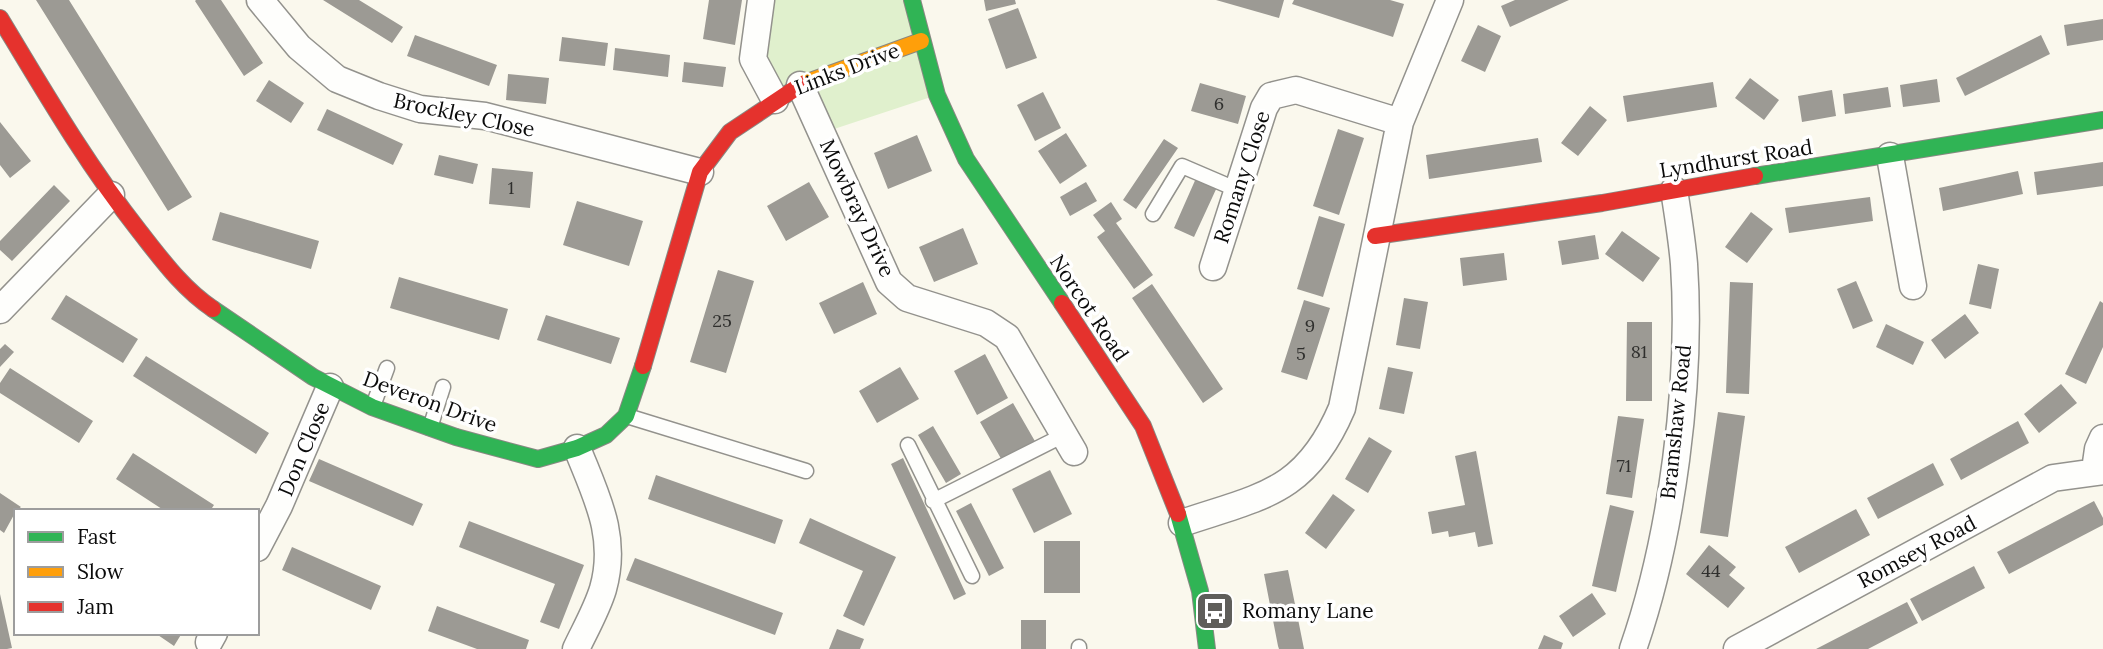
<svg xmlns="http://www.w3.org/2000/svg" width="2103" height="649" viewBox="0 0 2103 649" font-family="Lora,serif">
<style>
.green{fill:#e0f0cd}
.building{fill:#9c9a94}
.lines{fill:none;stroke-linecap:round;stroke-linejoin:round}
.lane-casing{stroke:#93928d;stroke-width:17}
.street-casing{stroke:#93928d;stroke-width:29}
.fast-casing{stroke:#898883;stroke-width:18}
.slow-casing{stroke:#898883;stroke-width:18}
.jam-casing{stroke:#898883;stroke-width:18}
.lane{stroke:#fefefc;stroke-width:14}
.street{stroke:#fefefc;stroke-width:26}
.fast{stroke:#30b455;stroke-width:16}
.slow{stroke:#ff9f0a;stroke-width:16}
.jam{stroke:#e5322d;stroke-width:16}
.labels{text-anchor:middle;stroke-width:7;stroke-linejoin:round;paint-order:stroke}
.number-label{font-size:18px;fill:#2f2f2d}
.street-label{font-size:21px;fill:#0b0b0b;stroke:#fff}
.poi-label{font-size:21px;fill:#0b0b0b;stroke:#fff;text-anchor:start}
</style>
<rect width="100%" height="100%" fill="#faf8ed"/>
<path class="green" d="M761,0H912L937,95L822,133L800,86L775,100L753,59Z"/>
<path class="building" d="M36,0H69L192,197L168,211Z
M196,0H221L263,63L244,76L195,1Z
M323,0H359L403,27L392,43Z
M709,0H742L735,45L703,39Z
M984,0H1015L1016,4L986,11Z
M1216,0H1284L1279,18Z
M1294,0H1390L1404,4L1393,37L1292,4Z
M1515,0H1569L1510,27L1501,6Z
M1018,8L1037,58L1006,69L988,19Z
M2103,19V40L2067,46L2064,25Z
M1478,25L1501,36L1485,72L1461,61Z
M415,35L497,65L489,86L407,56Z
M2041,35L2050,54L1965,96L1956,78Z
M562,37L608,43L605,66L559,61Z
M615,48L670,55L668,77L613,70Z
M684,62L726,67L723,87L682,82Z
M508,74L549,78L546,104L506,100Z
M1750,78L1779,100L1764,120L1735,98Z
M1937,79L1940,102L1903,107L1900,85Z
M269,80L304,103L291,123L256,101Z
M1713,82L1717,107L1627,122L1623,96Z
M1200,83L1246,96L1238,124L1191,111Z
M1888,87L1891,107L1845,114L1843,94Z
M1832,90L1836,116L1802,122L1798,96Z
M1043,92L1061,128L1035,141L1017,105Z
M1590,106L1607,120L1578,156L1561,143Z
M327,109L403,144L393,165L317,130Z
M0,122L31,161L10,178L0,165Z
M1338,129L1364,138L1339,215L1313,206Z
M1066,133L1087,166L1060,184L1038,151Z
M917,135L932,171L888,189L874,153Z
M1538,138L1542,162L1429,179L1426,155Z
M1164,139L1178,148L1136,209L1123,200Z
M439,155L478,164L473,184L434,175Z
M2103,162V186L2037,195L2034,172Z
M492,168L533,172L530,208L489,204Z
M2018,171L2023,194L1943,211L1939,188Z
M1197,176L1218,185L1194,237L1174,228Z
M809,182L829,217L786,241L767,206Z
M1086,182L1097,201L1070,216L1060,197Z
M54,185L70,201L12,261L0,250V241Z
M1870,197L1873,221L1789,233L1785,208Z
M577,201L643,221L629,266L563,245Z
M1111,202L1122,219L1116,223L1153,275L1134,289L1097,237L1105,231L1093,215Z
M220,212L319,241L311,269L212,240Z
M1751,212L1773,229L1747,263L1725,247Z
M1319,216L1345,224L1323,297L1297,289Z
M963,228L978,264L934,282L919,247Z
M1622,231L1660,258L1643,282L1605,254Z
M1595,235L1599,259L1562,265L1558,241Z
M1504,253L1507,280L1463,286L1460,258Z
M1978,264L1999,269L1991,309L1969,304Z
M718,270L754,281L726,373L690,362Z
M399,277L508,309L499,340L390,308Z
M1856,281L1873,321L1853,329L1837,289Z
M863,282L877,314L834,334L819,303Z
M1730,282L1753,283L1749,394L1726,393Z
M1152,284L1223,389L1203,403L1132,298Z
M66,295L138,339L123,363L51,319Z
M1404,298L1428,302L1420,349L1396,345Z
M1304,300L1330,308L1307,380L1281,372Z
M2100,301L2103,303V347L2086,384L2065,374Z
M1965,314L1979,333L1945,359L1931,340Z
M546,315L620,338L611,364L537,340Z
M1627,322H1652V401H1626Z
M1886,324L1924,342L1913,365L1876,347Z
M5,344L14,352L0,367V349Z
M985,354L1008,398L977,415L954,371Z
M146,356L269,433L256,454L133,376Z
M900,367L919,399L877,423L859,391Z
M1388,367L1413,372L1404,414L1379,409Z
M10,368L93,421L79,443L0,393V383Z
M2061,384L2077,403L2039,433L2024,414Z
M1013,403L1036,443L1003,462L980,422Z
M1718,412L1745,416L1728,537L1700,533Z
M1618,416L1644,419L1632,498L1606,494Z
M2018,421L2029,443L1961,480L1950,459Z
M933,426L961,474L946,483L918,435Z
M1369,437L1392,451L1368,493L1345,479Z
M1476,451L1493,544L1478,547L1475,532L1449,537L1448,531L1432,534L1428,512L1465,505L1455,456Z
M133,453L214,505L210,511H165L116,479Z
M903,458L966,594L954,600L891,464Z
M319,459L423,504L413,526L309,481Z
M1933,463L1944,485L1878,519L1867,498Z
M1050,470L1072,514L1034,533L1012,489Z
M656,475L783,520L775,544L648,499Z
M0,493L21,507L16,511L4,533L0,530Z
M1333,494L1355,510L1326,549L1305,533Z
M2094,501L2103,518V525L2009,574L1997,552Z
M971,503L1004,568L989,576L956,511Z
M1610,505L1634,511L1616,592L1592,586Z
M1856,509L1870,535L1799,573L1785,547Z
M810,518L896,557L864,626L843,616L863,571L799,543Z
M469,521L584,565L559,629L540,622L555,584L459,547Z
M1044,541H1080V593H1044Z
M1709,545L1736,567L1729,575L1745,588L1728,608L1686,574Z
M292,547L381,586L371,610L282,570Z
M635,558L783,613L775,635L626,580Z
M1974,566L1985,588L1922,621L1910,599Z
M1288,570L1299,624L1304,649H1279L1278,646L1264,574Z
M1592,593L1606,614L1573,637L1559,616Z
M0,594L12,648L7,649H0Z
M1907,602L1918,623L1868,649H1816Z
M437,606L529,640L526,649H477L428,631Z
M1021,620H1046V649H1021Z
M837,629L864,639L860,649H829Z
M155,633H182L174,646Z
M1544,635L1563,643L1561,649H1538Z"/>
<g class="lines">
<defs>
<path id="lane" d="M1153,214L1182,166L1238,190
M373,406L387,368
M627,416L806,471
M430,428L443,387
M908,445L972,576
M933,501L1064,435
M1079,647V649"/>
<path id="street" d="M260,0L299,47L337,79L379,96L420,109L485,116L700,172
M761,0L753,59L775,100
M800,85L889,282L907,298L986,323L1007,337L1074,452
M1890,156L1913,286
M1213,267L1264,108L1271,96L1296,90L1400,122
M0,310L111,195
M2095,470L2098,449L2103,438
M1182,523C1262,496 1306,493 1342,408L1400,122L1450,0
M257,548L279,506L330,387
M209,642L214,633
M576,649C585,630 597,609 603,589C618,536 596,496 577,448
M1633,649C1672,537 1692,383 1684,264C1682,240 1678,215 1674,190
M1737,649L2053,478L2103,471"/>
<path id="fast" d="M912,0L937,95L966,159L1062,303
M1755,176L2103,120
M213,309L313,377L372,407L456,437L538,459L577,448L606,435L626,416L643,366
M1178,514L1200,591L1207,649"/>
<path id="slow" d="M802,84L921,41"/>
<path id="jam" d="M0,18C44,91 87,165 140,232C162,260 183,289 213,309
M1375,236L1602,203L1755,176
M1062,303L1143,426L1178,514
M643,366L700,172L730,132L802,84"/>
</defs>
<use href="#lane" class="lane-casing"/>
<use href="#street" class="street-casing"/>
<use href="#fast" class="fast-casing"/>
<use href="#slow" class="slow-casing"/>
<use href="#jam" class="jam-casing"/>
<use href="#lane" class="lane"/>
<use href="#street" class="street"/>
<use href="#fast" class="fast"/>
<use href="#slow" class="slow"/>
<use href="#jam" class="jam"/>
</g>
<defs>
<symbol id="bus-square" viewBox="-11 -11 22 22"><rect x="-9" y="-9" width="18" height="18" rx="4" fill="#5f5e5a" stroke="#fff"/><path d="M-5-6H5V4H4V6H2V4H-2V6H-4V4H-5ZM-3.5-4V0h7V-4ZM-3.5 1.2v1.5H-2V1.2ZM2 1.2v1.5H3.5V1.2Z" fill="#fff"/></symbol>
</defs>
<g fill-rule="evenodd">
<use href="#bus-square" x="1193" y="589" width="44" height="44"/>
</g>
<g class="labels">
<g class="number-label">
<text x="1219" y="110">6</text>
<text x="511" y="194">1</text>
<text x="722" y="327">25</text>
<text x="1310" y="332">9</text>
<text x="1639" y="358">81</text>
<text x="1301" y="360">5</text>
<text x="1624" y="472">71</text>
<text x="1711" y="577">44</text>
</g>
<g class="street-label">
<text transform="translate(847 69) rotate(-21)" y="7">Links Drive</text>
<text transform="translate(464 115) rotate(12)" y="7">Brockley Close</text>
<text transform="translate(1736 159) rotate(-9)" y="7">Lyndhurst Road</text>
<text transform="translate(1242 177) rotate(-72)" y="7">Romany Close</text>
<text transform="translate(857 208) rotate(65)" y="7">Mowbray Drive</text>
<text transform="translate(1089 308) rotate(56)" y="7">Norcot Road</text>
<text transform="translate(430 402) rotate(20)" y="7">Deveron Drive</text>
<text transform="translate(1676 422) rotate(-84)" y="7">Bramshaw Road</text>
<text transform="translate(304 449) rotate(-67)" y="7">Don Close</text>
<text transform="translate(1917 552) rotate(-28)" y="7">Romsey Road</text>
</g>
<g class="poi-label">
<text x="1242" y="618">Romany Lane</text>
</g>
</g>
<rect x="14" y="509" width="245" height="126" fill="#ffffff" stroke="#9d9d9d" stroke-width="2"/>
<rect x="28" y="532" width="35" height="10" fill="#30b455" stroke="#9d9d9d" stroke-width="2"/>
<text x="77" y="544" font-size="21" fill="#0b0b0b">Fast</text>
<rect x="28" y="567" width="35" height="10" fill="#ff9f0a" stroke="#9d9d9d" stroke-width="2"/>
<text x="77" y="579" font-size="21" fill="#0b0b0b">Slow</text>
<rect x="28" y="602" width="35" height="10" fill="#e5322d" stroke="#9d9d9d" stroke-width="2"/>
<text x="77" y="614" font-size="21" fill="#0b0b0b">Jam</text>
</svg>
